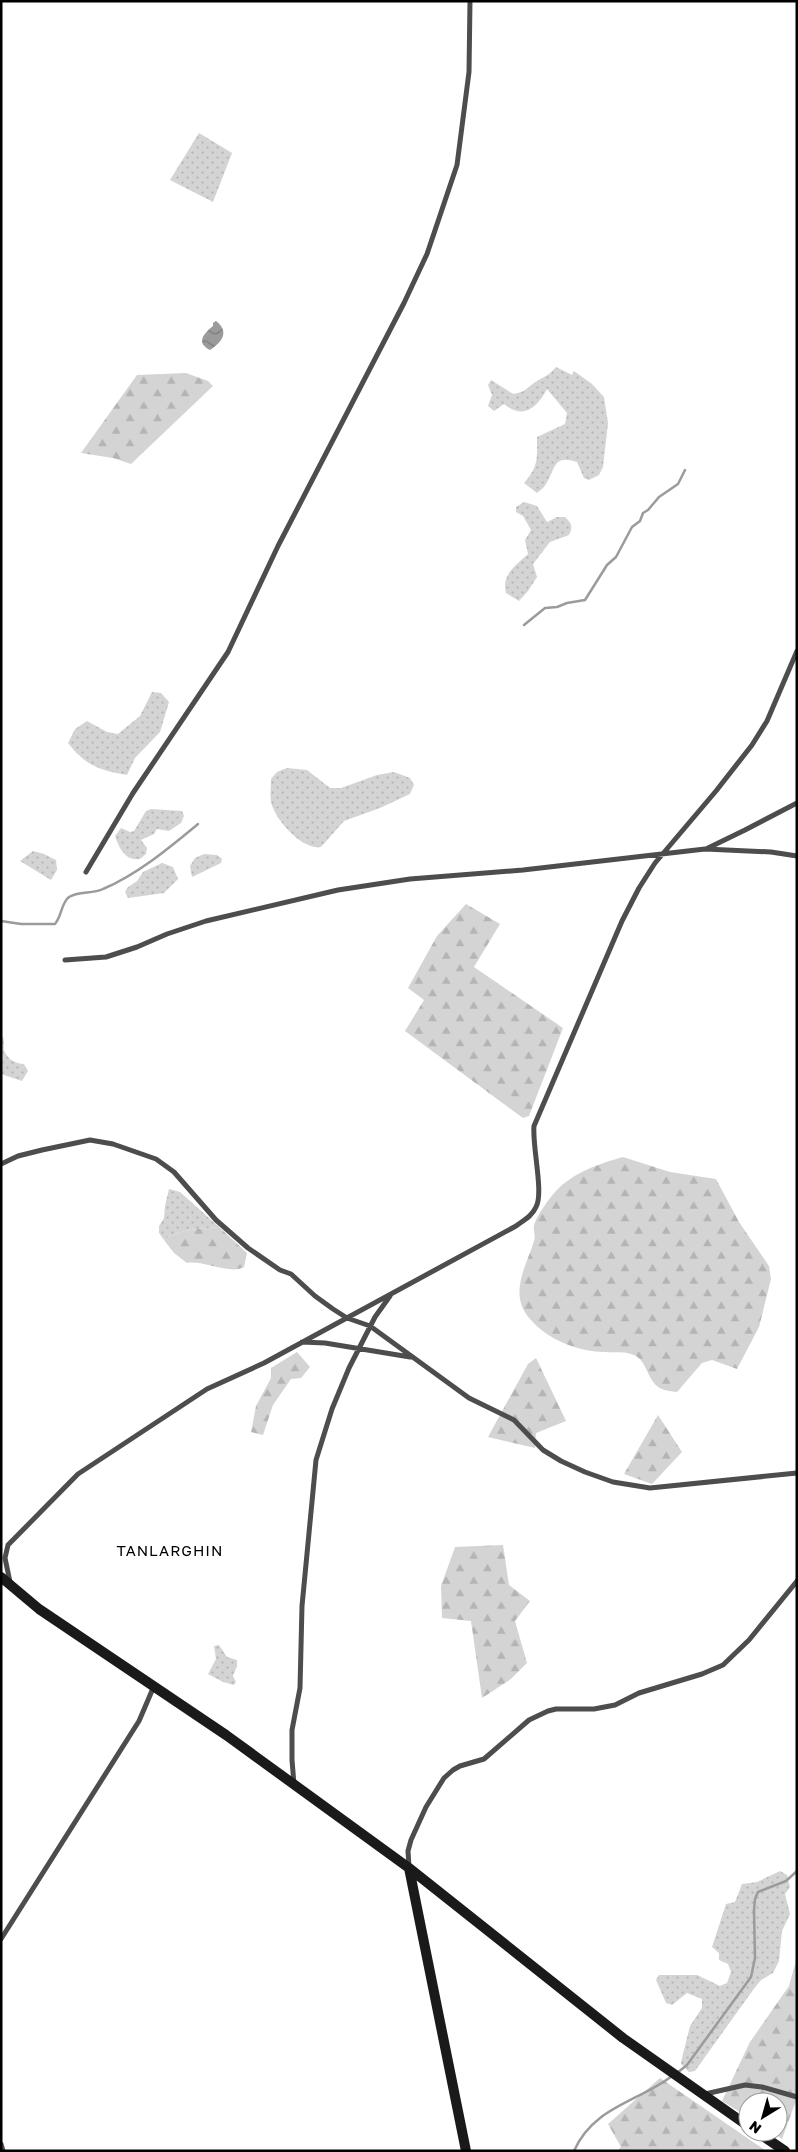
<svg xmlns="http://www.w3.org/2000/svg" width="798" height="2152" viewBox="0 0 798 2152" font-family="'Golos Text',sans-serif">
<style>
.grass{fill:url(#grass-dots)}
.forest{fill:url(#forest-firs)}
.water{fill:url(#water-waves)}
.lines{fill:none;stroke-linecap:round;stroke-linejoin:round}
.stream{stroke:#9b9b9b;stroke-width:2.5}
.street{stroke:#4d4d4d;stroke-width:5}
.secondary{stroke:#1a1a1a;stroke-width:10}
.labels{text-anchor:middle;stroke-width:4;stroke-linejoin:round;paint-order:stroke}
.quarter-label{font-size:15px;letter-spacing:1px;fill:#000;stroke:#fff}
</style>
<defs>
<pattern id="grass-dots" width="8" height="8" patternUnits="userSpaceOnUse" patternTransform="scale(1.25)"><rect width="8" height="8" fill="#d4d4d4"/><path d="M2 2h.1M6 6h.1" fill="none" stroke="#b4b4b4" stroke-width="1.8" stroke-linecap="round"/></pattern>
<pattern id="forest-firs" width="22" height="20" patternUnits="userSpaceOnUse" patternTransform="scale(1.25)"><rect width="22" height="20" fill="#d4d4d4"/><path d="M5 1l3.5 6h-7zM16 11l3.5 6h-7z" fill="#b4b4b4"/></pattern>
<pattern id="water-waves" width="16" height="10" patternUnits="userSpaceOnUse" patternTransform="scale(1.25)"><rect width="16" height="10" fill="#9b9b9b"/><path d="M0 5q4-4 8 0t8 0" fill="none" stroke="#7c7c7c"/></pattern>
</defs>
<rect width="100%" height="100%" fill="#fff"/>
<path class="grass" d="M199,133L232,153L213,202L170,180Z
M556,367L572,375L574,371L592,384L604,397L608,423L603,467L599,475L589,480L584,478L577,462C553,454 556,468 546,484C544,488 540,490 537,493L524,483C539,466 537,458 537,437L565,424L567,413L547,389C537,408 523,420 504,404L494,411L488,406L492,395L488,385L491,380L513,394C527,392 527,387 537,381C547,375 548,376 556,367Z
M524,502L537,506L547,522L557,517H565C572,523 573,527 569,535L550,542L533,564L537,577L528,591L519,601L506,593C501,575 516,565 528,554L525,540L531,530L523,516L516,512V507Z
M152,692L161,693L169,702L160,732L135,758L127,775C99,770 86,766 68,743L75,729L87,721L107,732L118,734L140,716Z
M287,768L307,770L330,788H341L377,775L394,772L410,778L414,785L410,794L380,808L344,821L321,847C302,850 275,820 271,802C270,795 271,786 271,779L277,772Z
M151,809L182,811L184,816L181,823L169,831L157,829L154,834L141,840L147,848L146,854L140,859C125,861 119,848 115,836L121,828L130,832L134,831L146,811Z
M33,851L44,854L56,860L57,870L51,880L20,861Z
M204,854L217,855L222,859L221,863L192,877L190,866L195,858Z
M162,863L173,867L178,879L164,893L128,898L125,892L128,887L137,881L143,872Z
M1,1037H3C5,1041 3,1045 4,1050C7,1059 16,1064 24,1064L28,1071L22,1081L1,1074Z
M169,1189L180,1192L219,1227C200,1229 179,1229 164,1240L159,1233V1226L164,1218L165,1206Z
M219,1645L227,1657L237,1660V1666L233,1676L236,1682L234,1685L223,1682L208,1674L216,1659L214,1646Z
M780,1871L787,1875L790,1887L785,1894L790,1914L782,1931L779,1961L773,1973L761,1980L753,1990L695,2071L689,2072L681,2064V2062L690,2026L702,2008V1999L687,1993L672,2005L666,2003L656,1980L659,1975H697L720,1986L727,1983L731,1972L728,1964L719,1960V1953L712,1947L726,1904L735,1902L742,1884L757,1882Z"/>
<path class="forest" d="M186,373L208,381L213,386L131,464L113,458L81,453L137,375Z
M466,904L500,924L474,967L563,1028L529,1116L523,1118L405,1031L424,1000L408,988L437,936Z
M623,1157L670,1172L716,1179L739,1222L769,1266L771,1279L759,1327L737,1369L712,1360L702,1363L677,1392C672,1391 666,1391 662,1389C647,1383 648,1361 634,1355C625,1351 614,1353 604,1352C577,1351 548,1340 530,1319C508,1294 526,1267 534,1241C536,1235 533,1232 534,1226C535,1218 550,1197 556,1191C574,1172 599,1164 623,1157Z
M219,1227L247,1253L244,1267C231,1275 203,1260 187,1263L174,1253L164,1240C179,1229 200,1229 219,1227Z
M297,1352L310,1367L301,1378L291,1379L273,1405L263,1435L251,1432L256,1406L271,1378V1368Z
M536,1358L566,1421L536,1433L535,1448L488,1437L528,1364Z
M658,1415L682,1452L652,1484L624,1474Z
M503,1545L509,1585L530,1601L515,1621L527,1663L511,1679L482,1698L471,1621L442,1618L441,1586L455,1547Z
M797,1957V2098L782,2139L772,2132H778V2102H748V2117L722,2101L750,2042L789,1986Z
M660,2078L766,2151H617L621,2147L608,2124Z"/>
<path class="water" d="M216,321C230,332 222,342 210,350C196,343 203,334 213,326V323Z"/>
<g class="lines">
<path class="stream" d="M524,625L545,608L557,607L567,603L585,600L607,565L616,557L632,527L640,521L643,513L648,510L659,497L678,484L685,470
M1,921L21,924H55C62,916 61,903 69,897C78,891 93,894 103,889C138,874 169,848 198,824
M677,2073L687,2065L751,1977L755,1958L754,1910L755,1899L758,1892L786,1881L797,1871
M574,2151C593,2107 638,2102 672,2076"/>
<path class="street" d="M708,848L745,830L797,803
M86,872L133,793L228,652L278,546L404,303L427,254L457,165L469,72L470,1
M65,960L106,957L137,947L167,934L206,921L338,890L410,879L523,870L705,849L771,852L797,856
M1,1164L18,1156L42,1150L90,1140L113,1144L156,1159L174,1172L216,1220L248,1248L280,1270L291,1274L315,1296L333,1309L347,1318L370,1326L469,1398L514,1420L543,1450L561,1461L585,1472L613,1482L650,1488L797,1473
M302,1342L325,1343L410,1357
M10,1582L5,1558L8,1545L78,1474L207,1389L264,1363L516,1226C524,1220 532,1216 536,1207C544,1193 532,1146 534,1126L622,921L639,888L655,863L716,791L752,745L767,721L797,651
M294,1784L292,1760V1730L300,1688L302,1606L316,1460L332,1409L349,1368L375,1317L390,1296
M409,1867L408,1851L411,1840L426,1807L444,1778L453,1770L460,1766L484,1759L529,1720L548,1711L556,1709H594L615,1705L639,1693L702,1674L723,1665L749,1640L797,1581
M1,1939L139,1721L154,1686
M705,2094L745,2085L762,2087L797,2097
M1,2144L3,2151"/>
<path class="secondary" d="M1,1577L39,1609L226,1735L409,1868L623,2038L748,2126
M409,1868L466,2151
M757,2132L785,2151"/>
</g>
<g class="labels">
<g class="quarter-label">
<text x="170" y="1556">TANLARGHIN</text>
</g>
</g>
<rect width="798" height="2152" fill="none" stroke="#000000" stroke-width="5"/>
<g transform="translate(763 2117) rotate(217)"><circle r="24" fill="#ffffff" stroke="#999999"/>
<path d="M0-4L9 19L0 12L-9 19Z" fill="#000000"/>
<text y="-8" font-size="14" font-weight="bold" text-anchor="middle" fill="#000000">N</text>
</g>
</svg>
